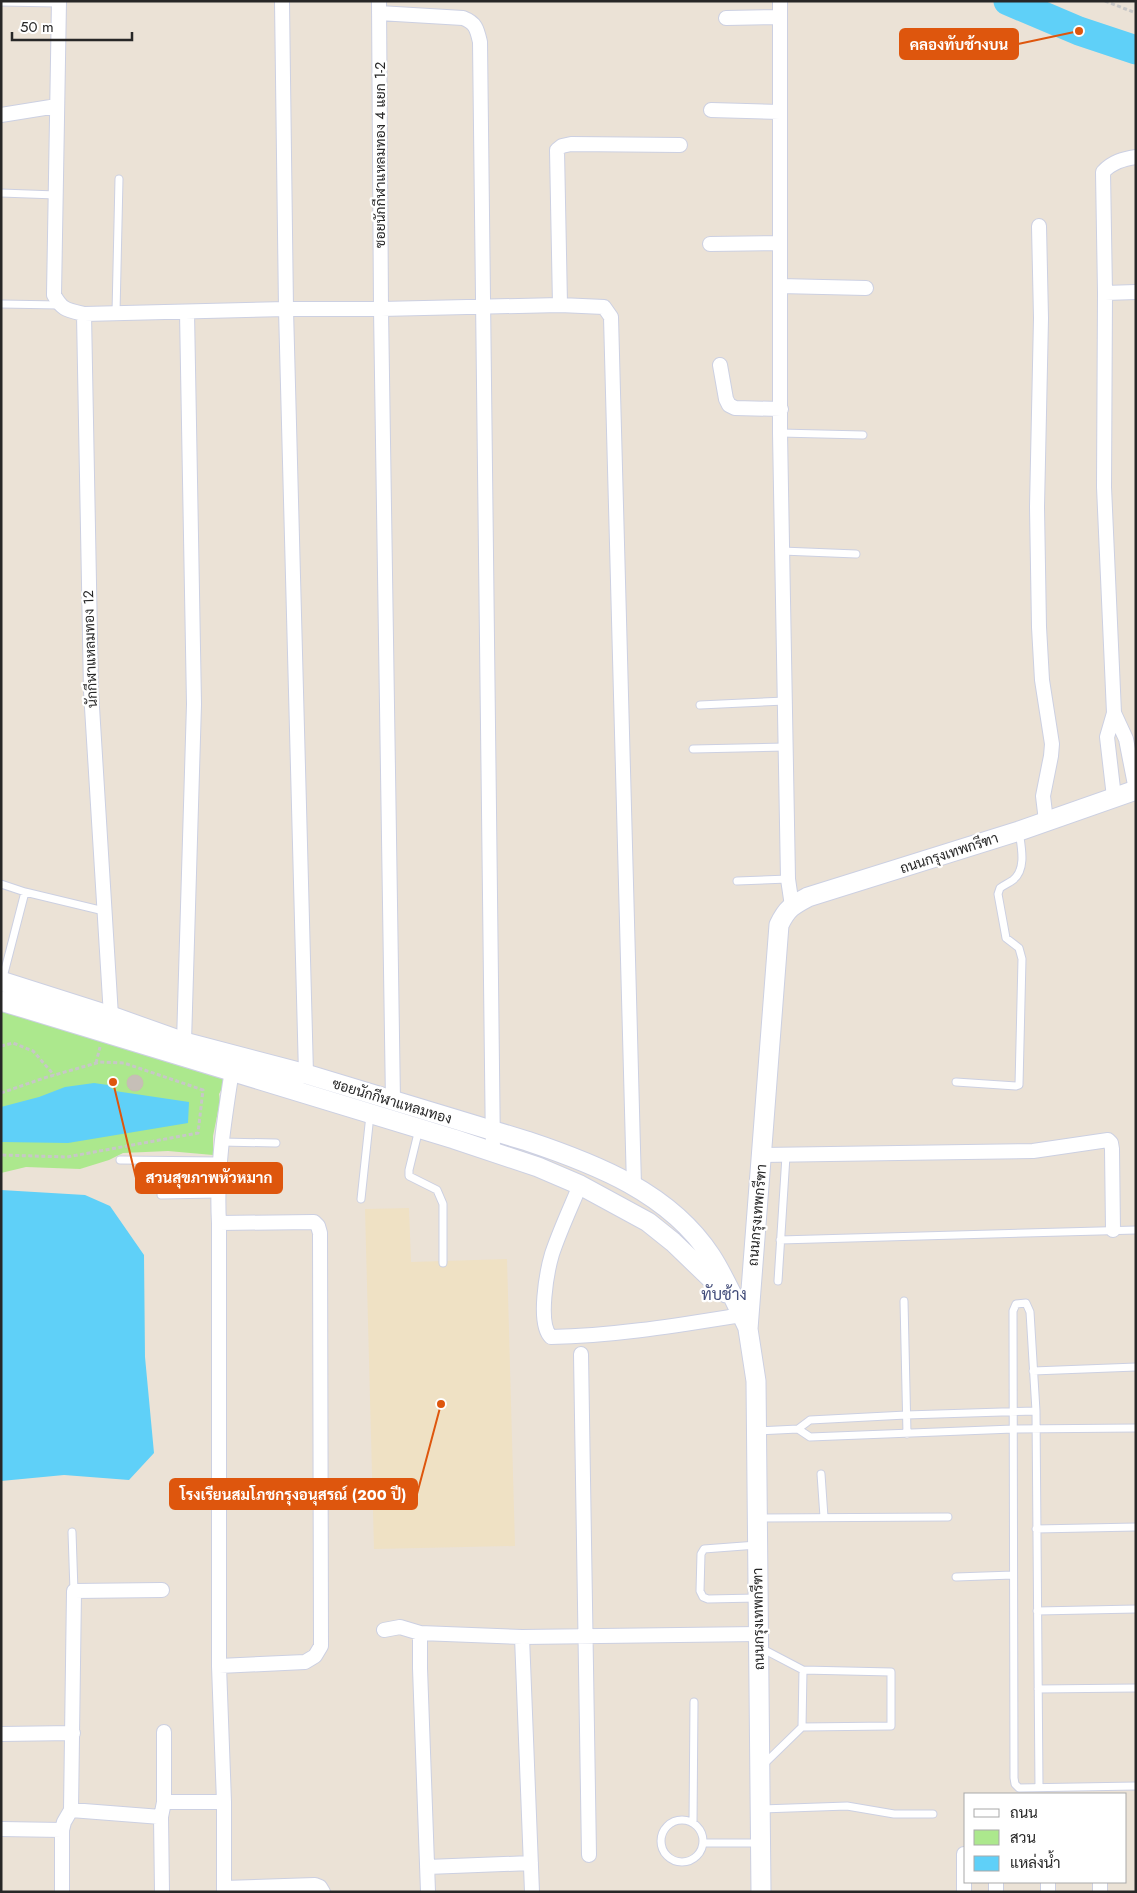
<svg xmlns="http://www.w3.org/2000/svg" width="1137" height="1893" viewBox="0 0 1137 1893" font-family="Jost,Sarabun,sans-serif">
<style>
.education{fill:#efe1c4}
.green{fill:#ace88d}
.water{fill:#5fd0f8}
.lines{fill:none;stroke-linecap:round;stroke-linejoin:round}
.river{stroke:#5fd0f8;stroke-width:29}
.building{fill:#c6bfb7;stroke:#c6bfb1}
.lane-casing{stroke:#ccd0e2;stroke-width:9}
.street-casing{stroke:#ccd0e2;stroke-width:16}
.secondary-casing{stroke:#ccd0e2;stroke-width:21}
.path{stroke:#c7c7c7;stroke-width:3;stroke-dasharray:4 2.5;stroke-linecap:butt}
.lane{stroke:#fff;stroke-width:7}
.street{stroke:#fff;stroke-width:14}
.secondary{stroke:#fff;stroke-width:19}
.labels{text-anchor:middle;stroke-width:4.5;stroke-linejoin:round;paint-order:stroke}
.street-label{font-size:14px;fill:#272727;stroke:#fff}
.quarter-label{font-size:16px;fill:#444e7b;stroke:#fff}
.leader{fill:none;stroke:#de560d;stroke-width:2}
.callout-dot{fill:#de560d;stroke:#fff;stroke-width:2}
.callout{fill:#de560d;stroke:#de560d;stroke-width:2}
.callout-label{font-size:15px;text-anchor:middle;font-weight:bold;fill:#fff}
</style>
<rect width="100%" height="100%" fill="#ebe2d6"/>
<path class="education" d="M409,1208L411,1262L507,1259L515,1546L374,1549L365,1209Z"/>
<path class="green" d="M1,1001L232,1070L219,1094L220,1101L213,1136V1155L168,1151L123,1153L109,1160L80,1169L26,1167L1,1173Z"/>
<path class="water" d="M94,1083L108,1085L115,1091L189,1102L188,1123L68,1143L1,1142V1107L39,1097L65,1087Z
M1,1190L85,1195L110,1206L144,1255L145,1357L154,1453L129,1480L64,1475L1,1481Z"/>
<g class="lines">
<path class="river" d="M1008,1L1079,31L1136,50"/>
</g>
<path class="building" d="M127 1083a8 8 0 1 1 16 0a8 8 0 1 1-16 0Z"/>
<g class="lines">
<defs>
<path id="lane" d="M1,2L58,3
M1,193L56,195
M1,304L59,305
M116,313L119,179
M780,433L863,435
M782,551L856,554
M700,705L785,701
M693,749L786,747
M737,881L788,879
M1,884L25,892L104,911
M2,981L25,892
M956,1082L1016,1086L1019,1085L1022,959L1019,948L1006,938L998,894L1000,888C1004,885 1009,883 1013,880C1027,869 1021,846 1019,831
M419,1129L409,1170V1176L437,1190L443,1204V1263
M221,1142L276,1143
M120,1160L220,1161
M161,1195L217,1194
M361,1199L370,1115
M780,1240L1136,1230
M778,1281L786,1156
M904,1301L907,1434
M1033,1371L1136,1367
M798,1429L810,1437L1013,1429L1136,1428
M756,1431L798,1429L810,1420L906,1415L1036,1411
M821,1474L824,1517
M759,1518L948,1517
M1036,1529L1136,1527
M72,1532L74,1591
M757,1545L704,1549L701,1554L700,1591L703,1597L708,1599L757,1598
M956,1577L1013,1575
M1037,1611L1136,1609
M761,1648L803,1670L802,1727L763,1765
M1038,1689L1136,1688
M802,1727L891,1726V1672L803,1670
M1039,1787L1036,1411L1030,1312L1026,1303L1016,1304L1013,1311L1014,1778L1015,1784L1019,1788L1136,1786
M760,1809L847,1806L894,1814H933
M661 1841a21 21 0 1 1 42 0a21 21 0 1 1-42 0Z
M693,1823L694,1702
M703,1843H760"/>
<path id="street" d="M59,1L54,295C62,310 67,310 84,314
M282,1L286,309L306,1074
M379,1L381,309L393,1102
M780,1V433L788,879L792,906
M379,13L463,18C476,23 477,29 480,42L493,1152
M726,18L780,17
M711,110L780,112
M1,115L57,106
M1039,226L1041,318L1037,507L1039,627L1042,680L1052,744L1051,756L1043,796L1046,821
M710,244L780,243
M780,286L866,288
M1105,293L1136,292
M560,305L557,150L562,146L571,144L680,145
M720,365L726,399L729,405L735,408L781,409
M1114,713L1126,739L1136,790
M1114,797L1107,737L1114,713L1104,487L1105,293L1103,172C1112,162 1123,159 1136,157
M111,1016L91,691L84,314L286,309H381L560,305L604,307L611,317L634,1186
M184,1042L194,704L187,312
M762,1155L1033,1151L1108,1140L1111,1143L1112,1149L1113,1230
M580,1185C571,1207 560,1230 552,1254C547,1271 537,1324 551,1337C615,1336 679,1325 742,1315
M219,1223L314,1222L318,1226L320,1233L321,1646L315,1656L305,1662L219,1666
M581,1354L589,1855
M384,1630L400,1627L420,1633
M522,1637L532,1892
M1,1734L73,1733
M164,1802V1732
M71,1810L161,1817L164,1802H224
M161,1817L162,1892
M1,1829L62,1830
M964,1854V1892
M427,1867L531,1863
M996,1882V1892
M1048,1882V1892
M1100,1882V1892
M224,1888L315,1885L320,1887L323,1892
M62,1892V1830L64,1822L71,1810L74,1591L162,1590
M224,1892V1802L219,1666V1223C216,1171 224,1121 232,1070
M428,1892L420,1668V1633L522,1637L758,1634"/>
<path id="secondary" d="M1,981L111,1016L184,1042L306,1074L527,1141C596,1164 670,1193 711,1256C724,1276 737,1305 748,1328
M1,1001L454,1139L538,1167L580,1185L648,1222L673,1242L726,1293
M761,1892L756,1381L748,1329L779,925C787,908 793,905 808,897L1019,831L1136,790"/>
</defs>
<use href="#lane" class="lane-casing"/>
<use href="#street" class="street-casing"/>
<use href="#secondary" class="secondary-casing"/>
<path class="path" d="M1105,1L1136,13
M1,1046L13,1043L33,1051L54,1075
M96,1063L100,1047
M1,1093L44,1078L100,1062L124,1063L203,1090L198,1133L67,1157L1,1155"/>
<use href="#lane" class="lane"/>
<use href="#street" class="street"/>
<use href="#secondary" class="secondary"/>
</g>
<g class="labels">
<g class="street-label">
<text transform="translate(380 155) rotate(-90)" y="5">ซอยนักกีฬาแหลมทอง 4 แยก 1-2</text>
<text transform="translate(90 649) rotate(-92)" y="5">นักกีฬาแหลมทอง 12</text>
<text transform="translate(949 853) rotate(-18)" y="5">ถนนกรุงเทพกรีฑา</text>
<text transform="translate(392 1101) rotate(17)" y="5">ซอยนักกีฬาแหลมทอง</text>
<text transform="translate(757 1215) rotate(-85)" y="5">ถนนกรุงเทพกรีฑา</text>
<text transform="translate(758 1619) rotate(-91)" y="5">ถนนกรุงเทพกรีฑา</text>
</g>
<g class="quarter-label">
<text x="724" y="1300">ทับช้าง</text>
</g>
</g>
<path class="leader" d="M1079 31L1018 44M113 1082L136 1178M441 1404L417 1494"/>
<g class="callout-dot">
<circle cx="1079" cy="31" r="5"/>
<circle cx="113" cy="1082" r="5"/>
<circle cx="441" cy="1404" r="5"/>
</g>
<g class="callout">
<rect x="900" y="29" width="118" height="30" rx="5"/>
<rect x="136" y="1163" width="146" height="30" rx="5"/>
<rect x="170" y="1479" width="247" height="30" rx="5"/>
</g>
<g class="callout-label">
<text x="959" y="50">คลองทับช้างบน</text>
<text x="209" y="1183">สวนสุขภาพหัวหมาก</text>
<text x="293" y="1500">โรงเรียนสมโภชกรุงอนุสรณ์ (200 ปี)</text>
</g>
<rect width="1137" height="1893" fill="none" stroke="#272727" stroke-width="5"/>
<rect x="964" y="1793" width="162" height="90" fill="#ffffff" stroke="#a9a9a9"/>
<rect x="974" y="1809" width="25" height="8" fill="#ffffff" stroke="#a9a9a9"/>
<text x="1010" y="1818" font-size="15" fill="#272727">ถนน</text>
<rect x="974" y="1830" width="25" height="15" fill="#ace88d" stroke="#a9a9a9"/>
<text x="1010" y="1843" font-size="15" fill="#272727">สวน</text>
<rect x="974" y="1856" width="25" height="15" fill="#5fd0f8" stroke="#a9a9a9"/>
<text x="1010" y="1868" font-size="15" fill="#272727">แหล่งน้ำ</text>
<path d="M12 32v8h120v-8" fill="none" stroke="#272727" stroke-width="2.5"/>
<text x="20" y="32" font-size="15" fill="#272727" stroke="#ffffff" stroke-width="4" paint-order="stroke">50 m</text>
</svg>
